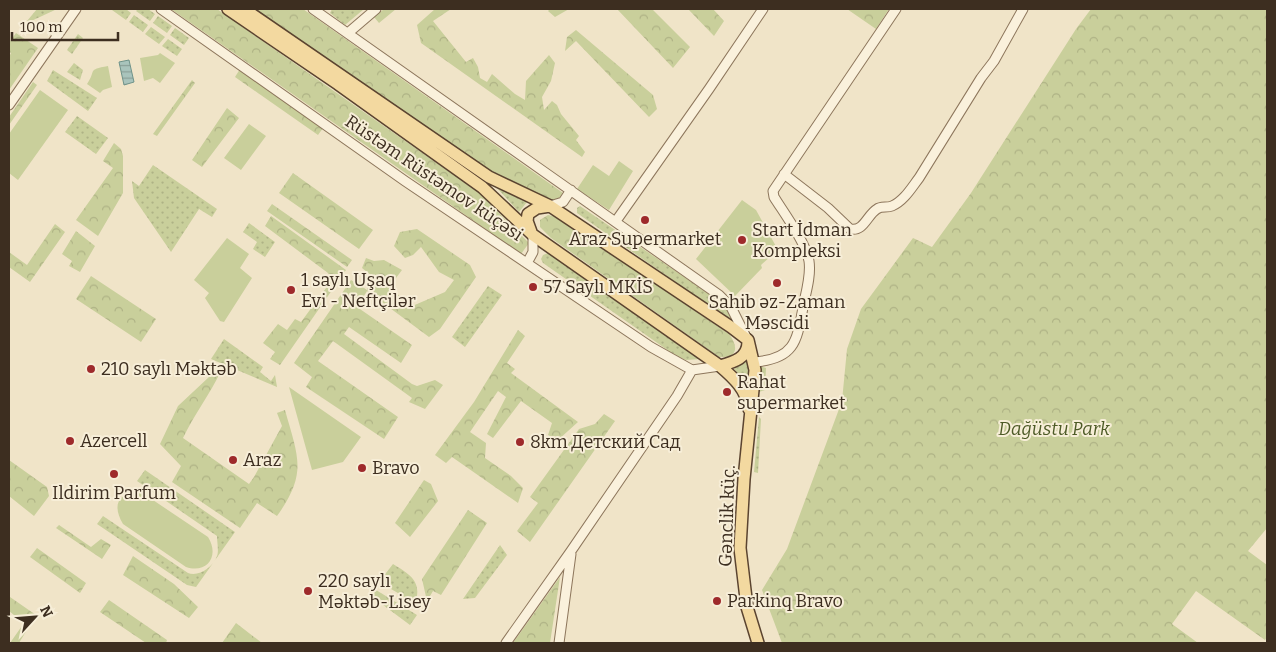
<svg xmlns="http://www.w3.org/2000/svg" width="1276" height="652" viewBox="0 0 1276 652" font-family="Bitter,serif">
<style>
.grass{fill:url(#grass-dots)}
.forest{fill:url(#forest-crowns)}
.park{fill:#c9cf9b}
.water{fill:url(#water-rules);stroke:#6f938a}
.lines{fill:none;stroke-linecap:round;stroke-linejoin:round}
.minor-casing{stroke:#8d765c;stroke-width:11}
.major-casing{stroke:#5b4430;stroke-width:14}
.minor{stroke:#faf1dc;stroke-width:9}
.major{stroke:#f3d9a0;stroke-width:11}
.poi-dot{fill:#9e2a2b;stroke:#f7eed8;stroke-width:2}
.labels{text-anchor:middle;stroke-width:4;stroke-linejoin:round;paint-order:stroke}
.street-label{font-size:18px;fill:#3d2e20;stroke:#f7eed8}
.poi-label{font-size:18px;fill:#3d2e20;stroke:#f7eed8;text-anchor:start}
.park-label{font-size:18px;font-style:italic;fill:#4d5a26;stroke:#f7eed8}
</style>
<defs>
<pattern id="grass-dots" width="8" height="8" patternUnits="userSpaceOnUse" patternTransform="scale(1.25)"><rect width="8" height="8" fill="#c9cf9b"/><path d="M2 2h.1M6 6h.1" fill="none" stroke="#aeb285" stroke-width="1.8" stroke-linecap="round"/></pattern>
<pattern id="forest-crowns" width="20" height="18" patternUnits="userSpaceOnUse" patternTransform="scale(1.25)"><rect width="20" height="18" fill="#c9cf9b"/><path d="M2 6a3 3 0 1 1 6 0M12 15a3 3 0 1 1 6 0" fill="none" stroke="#aeb285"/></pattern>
<pattern id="water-rules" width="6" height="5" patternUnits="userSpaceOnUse" patternTransform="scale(1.25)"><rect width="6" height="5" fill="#a9c4bc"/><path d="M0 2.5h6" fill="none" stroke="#8ba098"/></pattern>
</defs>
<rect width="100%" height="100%" fill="#f0e4c8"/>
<path class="grass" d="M37,9H57L27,23V21Z
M113,9H126L131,13L126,20L112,10Z
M138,9H148L155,14L150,21L136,11Z
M332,9H364L345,25L330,13Z
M134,15L148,25L143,32L129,22Z
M158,16L172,26L167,33L153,23Z
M151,27L165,37L159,44L145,34Z
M175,28L189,38L184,45L170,35Z
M78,34L83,38L72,54L67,50Z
M168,39L182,49L177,56L162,46Z
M74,63L83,70L80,80L67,72Z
M53,70L97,98L88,111L47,81Z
M77,116L108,138L96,154L65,132Z
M153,165L217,209L212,217L199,209L171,252L134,198L132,181L139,186Z
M497,188L527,202L519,212Z
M580,206L724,304L734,323L577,213V208Z
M249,223L275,242L265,257L253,249L257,242L243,232Z
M548,253L552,255L701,359L686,360L676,356L543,263L541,259L543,255Z
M488,286L502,295L465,347L452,337Z
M224,339L263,367L260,372L271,381L275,375L277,387L211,359Z
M746,360L750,372L748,388L744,380L734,369Z
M760,366L766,368L765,390L759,392Z
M759,417L761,419L758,473L754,472Z
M145,470L235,532L196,587L187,585L97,524L103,516L188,573C199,577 213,567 217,556C219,551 217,542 217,536L137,481Z
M500,545L507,555L475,598L463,599Z
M393,564C409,574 423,581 415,603L379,582Z
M376,590L417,615L410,625L371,596Z"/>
<path class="forest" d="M171,9H217L478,192L529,243L521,254Z
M255,9H303L563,193L556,202L493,174Z
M384,9H396L379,23L374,17Z
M435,9H451L433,21L466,62L473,58L478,67L480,78L487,82L492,74L515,94L525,100L526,81L549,55L555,63L551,81L542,97L544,110L552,101L557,105L561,114L579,136L576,140L585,152L582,157L421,43L417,25Z
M550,9H569L555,17L548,11Z
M617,9H652L690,47L673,68Z
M688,9H713L724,21L714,36Z
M847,9H889L876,29Z
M1091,9H1267V528L1248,551L1267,565V637L1265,640L1196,591L1172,624L1198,643H782L762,590L787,549L842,401L847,349L861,309L913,238L932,247L971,193L1076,29Z
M576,30L653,95L657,109L649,117L576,41L565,51L567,37Z
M16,33L38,48L9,90V57L11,53L9,52V43Z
M240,69L323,128L318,135L235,77Z
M192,80L195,83L157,136L153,134Z
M33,82L37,85L9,125V117Z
M227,108L239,118L202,167L192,160Z
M114,143L121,149L123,156V193L98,236L76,220L113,168L103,161Z
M293,173L373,230L359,249L279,193Z
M272,204L352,260L347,267L267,211Z
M548,215L557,217L729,334C738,346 739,358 719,357L551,238L540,227V220Z
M271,216L346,270L280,365L270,359L275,352L263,343L278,324L287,330L295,319L301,322L329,284L331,279L328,273L265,226Z
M55,224L65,232L30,282L9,267V252L27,265Z
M417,229L470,265L476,277L440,329L429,337L367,291L357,307L412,345L401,363L349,327L344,334L412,384L417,386L435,380L443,385L425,409L409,402L412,398L333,341L318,361L398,417L384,439L306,387L312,377L294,363L351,280L367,290L370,280H377L362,268L366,258L374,261L384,260L402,270L390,286L410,307L445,292L454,280L439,272L421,247L413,255L405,258L394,246L400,232Z
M76,231L95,246L80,272L69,266L72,261L62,254Z
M91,276L156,319L141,342L76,299Z
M518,330L525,336L507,363L515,369L511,373L578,422L558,440L548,435L552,423L521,401L493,438L487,434L506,397L498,391L470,432L486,443L485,458L511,476L523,488L518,503L452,457L446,463L435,455L474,402Z
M221,371C210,394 194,415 183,438L249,484L254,477L282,426L277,413L285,410C298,457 308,473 277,516L257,503L240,528L172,482L181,466L160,444L178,406L209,377Z
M604,414L615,421L530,542L517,531L538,503L530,497L579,429L595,424Z
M9,460L47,487L49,496L34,516L9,496Z
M424,480L431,484L438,501L410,537L395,523Z
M468,510L487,523L441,595L433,591L427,601L422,579Z
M59,525L91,547L101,539L111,545L102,559L56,528Z
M37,548L86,583L80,593L30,557Z
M133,556L174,584L198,607L189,618L123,575Z
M560,577L550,643H513Z
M10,597L36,615L19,643H10L24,623L9,611Z
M109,600L167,640L166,643H146L100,612Z
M236,623L262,643H222Z"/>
<path class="park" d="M160,53L175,63L160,83L153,78L144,81L140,58L158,55Z
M108,66L112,87L103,90L100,93L87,84C97,70 86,70 108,66Z
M40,90L68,110L18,180L9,173V134Z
M249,124L266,136L241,170L224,158Z
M619,161L633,171L609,210L577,189L593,165L609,176Z
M742,200L756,210L778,250L761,265L762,268L735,296L696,259Z
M227,238L249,254L240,268L252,278L224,322L220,321L205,298L209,293L194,280Z
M289,387L361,437L343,462L312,470Z
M137,492L144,494L208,537C220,556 207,574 186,567L123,524C113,507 116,494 137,492Z"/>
<path class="water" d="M129,60L134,82L124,85L119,62Z"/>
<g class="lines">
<defs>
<path id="minor" d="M161,9L405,181L651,347L692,370L720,366
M313,9L719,295L731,307L747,339
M348,33L376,9
M9,105L76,9
M784,174L828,208L850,229C864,232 867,215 877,209C881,206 887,208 892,206C904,201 912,187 919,178L981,78L994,61L1023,9
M550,206L563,202L571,190
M616,221L709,89L763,9
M527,263L533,252V235
M754,362C797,359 797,339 804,302C807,289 811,274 809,261C806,243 784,213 774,197L773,191L896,9
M506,643L571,551L677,396L692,370
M559,643L571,554"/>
<path id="major" d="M228,9L338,84L482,187L533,235L720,366C734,378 747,390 749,409
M244,9L489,177L550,206L731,327L748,340L755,370L744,479L740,548L747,607L758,643
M531,232L527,221L528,214L537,208L550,206
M720,366C734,362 748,358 748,342"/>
</defs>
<use href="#minor" class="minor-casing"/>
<use href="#major" class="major-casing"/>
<use href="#minor" class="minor"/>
<use href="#major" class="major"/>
</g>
<g class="poi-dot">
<circle cx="645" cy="220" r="5"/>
<circle cx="742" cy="240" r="5"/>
<circle cx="777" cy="283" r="5"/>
<circle cx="533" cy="287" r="5"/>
<circle cx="291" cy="290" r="5"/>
<circle cx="91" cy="369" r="5"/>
<circle cx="727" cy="392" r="5"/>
<circle cx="70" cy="441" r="5"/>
<circle cx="520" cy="442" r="5"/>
<circle cx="233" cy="460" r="5"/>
<circle cx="362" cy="468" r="5"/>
<circle cx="114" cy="474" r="5"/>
<circle cx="308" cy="591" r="5"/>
<circle cx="717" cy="601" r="5"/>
</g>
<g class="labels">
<g class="street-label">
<text transform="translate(434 178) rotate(34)" y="6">Rüstəm Rüstəmov küçəsi</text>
<text transform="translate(727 516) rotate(-88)" y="6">Gənclik küç.</text>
</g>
<g class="poi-label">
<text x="752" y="236">Start İdman<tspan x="752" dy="21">Kompleksi</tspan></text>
<text x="645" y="245" text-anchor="middle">Araz Supermarket</text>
<text x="301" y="286">1 saylı Uşaq<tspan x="301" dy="21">Evi - Neftçilər</tspan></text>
<text x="543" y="293">57 Saylı MKİS</text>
<text x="777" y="308" text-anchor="middle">Sahib əz-Zaman<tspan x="777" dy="21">Məscidi</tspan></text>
<text x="101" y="375">210 saylı Məktəb</text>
<text x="737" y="388">Rahat<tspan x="737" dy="21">supermarket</tspan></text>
<text x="80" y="447">Azercell</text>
<text x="530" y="448">8km Детский Сад</text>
<text x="243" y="466">Araz</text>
<text x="372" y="474">Bravo</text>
<text x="114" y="499" text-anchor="middle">Ildirim Parfum</text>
<text x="318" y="587">220 saylı<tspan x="318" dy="21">Məktəb-Lisey</tspan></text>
<text x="727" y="607">Parkinq Bravo</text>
</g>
<g class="park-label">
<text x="1054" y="435">Dağüstu Park</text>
</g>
</g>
<rect width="1276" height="652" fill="none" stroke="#3d2e20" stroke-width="20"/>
<g transform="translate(35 617) rotate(64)" stroke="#f7eed8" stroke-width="4" paint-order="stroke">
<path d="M0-4L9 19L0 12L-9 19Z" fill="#3d2e20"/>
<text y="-8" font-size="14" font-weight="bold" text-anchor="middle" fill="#3d2e20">N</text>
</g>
<path d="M12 32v8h106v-8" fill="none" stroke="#3d2e20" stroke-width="2.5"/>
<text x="20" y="32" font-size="15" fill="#3d2e20" stroke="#f7eed8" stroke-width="4" paint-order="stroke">100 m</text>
</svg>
